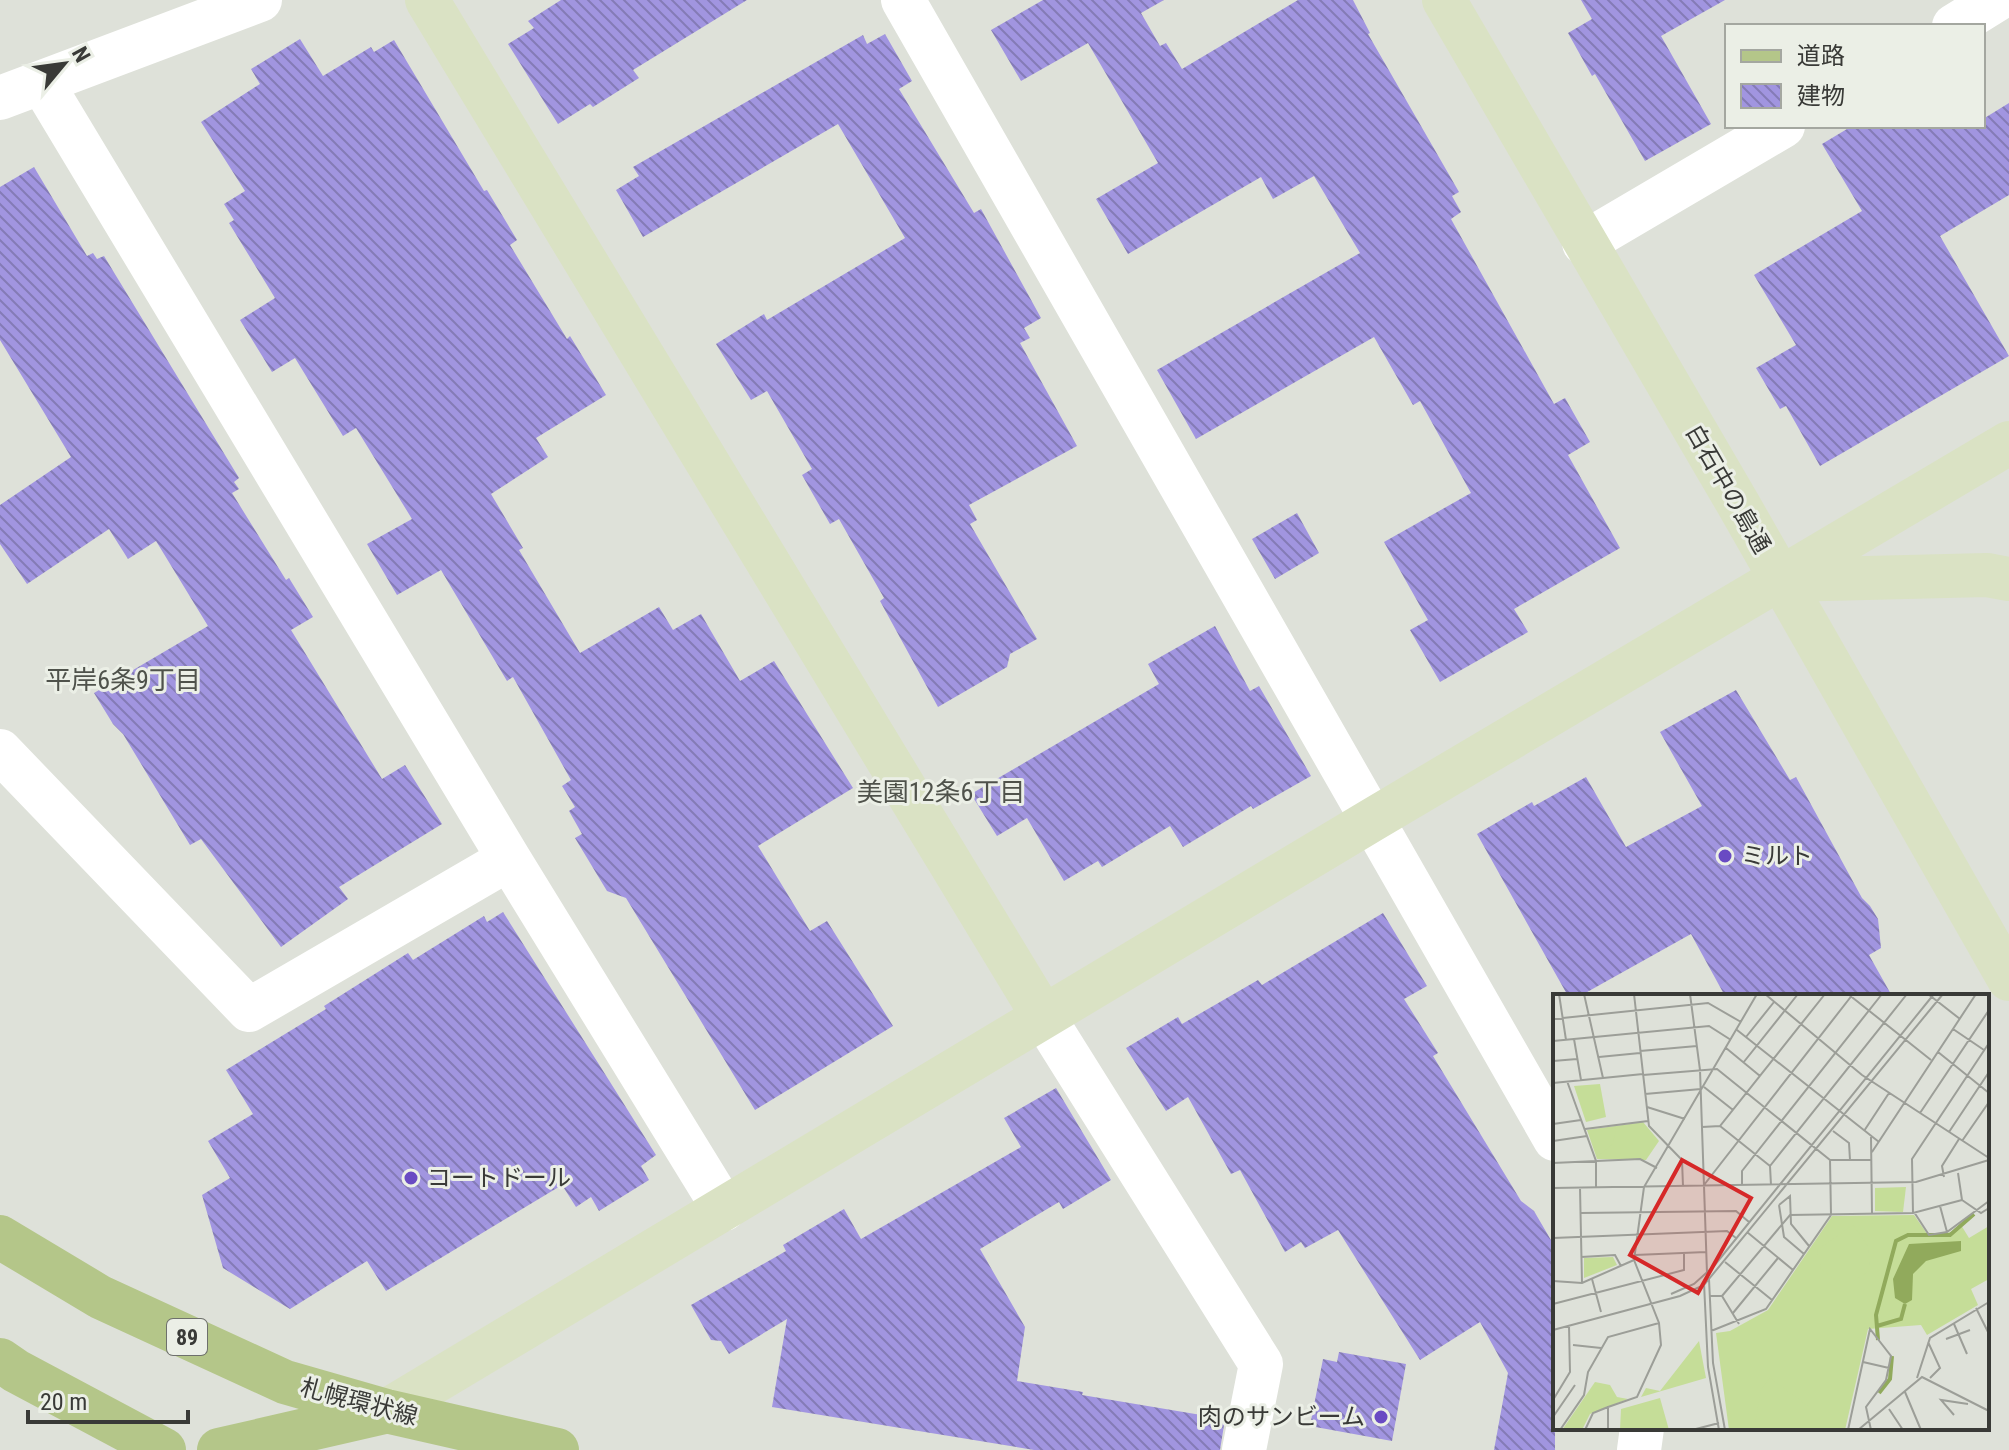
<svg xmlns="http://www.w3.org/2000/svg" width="2009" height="1450" viewBox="0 0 2009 1450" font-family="'Roboto Condensed','Noto Sans JP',sans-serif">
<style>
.building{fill:url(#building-back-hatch)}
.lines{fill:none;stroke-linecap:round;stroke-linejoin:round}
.street{stroke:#fff;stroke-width:44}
.secondary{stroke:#dae2c4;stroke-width:44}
.primary{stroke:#b4c689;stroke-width:44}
.poi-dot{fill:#694ac3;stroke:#ebefe6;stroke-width:3}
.labels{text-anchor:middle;stroke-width:6;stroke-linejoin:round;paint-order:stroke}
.shield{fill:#ebefe6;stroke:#6e706c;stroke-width:2}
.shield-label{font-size:22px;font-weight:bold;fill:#393a37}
.street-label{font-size:24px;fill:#393a37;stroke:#ebefe6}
.poi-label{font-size:24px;fill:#393a37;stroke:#ebefe6;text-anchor:start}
.neighbourhood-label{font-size:26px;fill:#4f524b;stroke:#ebefe6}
.inset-river{fill:none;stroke:#91aa5c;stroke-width:4}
.inset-road{fill:none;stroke:#9c9e98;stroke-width:2}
.view{fill:#d62828;fill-opacity:0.15;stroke:#d62828;stroke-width:4}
.inset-edge{fill:none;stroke:#393a37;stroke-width:4}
</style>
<defs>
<pattern id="building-back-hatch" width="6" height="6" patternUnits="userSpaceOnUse" patternTransform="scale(2)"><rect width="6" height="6" fill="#a195e0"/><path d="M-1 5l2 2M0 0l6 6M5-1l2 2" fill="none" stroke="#847bb6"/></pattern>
</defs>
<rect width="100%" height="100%" fill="#dee1d9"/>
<path class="building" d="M561,0H747L633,70L639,78L593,107L590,104L558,124L508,44L534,28L528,21Z
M1043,0H1164L1141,13L1160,46L1166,43L1182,69L1298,0H1353L1370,33L1368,34L1459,192L1452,196L1461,212L1451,219L1554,404L1565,398L1590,442L1568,455L1620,548L1514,609L1528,632L1440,682L1410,630L1428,620L1384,542L1471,493L1420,401L1413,405L1374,337L1196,439L1157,370L1360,253L1314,176L1273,199L1261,177L1128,254L1096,199L1158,163L1088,43L1021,81L991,30Z
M1581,0H1725L1661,36L1711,124L1645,161L1595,74L1592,76L1568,33L1592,19Z
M885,34L912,81L899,89L974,213L981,209L1041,318L1024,328L1030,338L1020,343L1077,446L969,505L977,520L970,524L1037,639L1010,654L1007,667L938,707L880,601L884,598L839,519L830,524L802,475L812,469L767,391L751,400L716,344L764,314L767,320L905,238L838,124L643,237L616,190L639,176L633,167L863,35L867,44Z
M300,39L323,76L371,47L374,52L394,40L484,191L487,190L517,240L510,245L567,339L570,336L606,395L536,438L548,457L491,494L523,548L519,550L580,653L659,607L673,630L701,614L740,681L774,661L853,788L758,846L810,931L827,921L893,1026L755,1110L626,898L607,891L575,838L582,834L569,811L575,807L562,786L571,780L513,677L507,681L441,570L397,595L367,544L412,519L356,428L343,436L295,358L272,372L240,320L275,298L229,223L234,220L224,204L245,191L201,122L260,84L251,69Z
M2009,103V195L1940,236L2009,356L1820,466L1786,406L1780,409L1756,368L1796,345L1754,275L1862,211L1822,144L1852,126H1983V119Z
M34,167L87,256L93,253L97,259L104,256L239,478L234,482L239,489L232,493L286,580L289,578L313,617L291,630L382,779L405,765L442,824L339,887L348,899L281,947L201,839L190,845L123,734L113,724L94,693L208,626L156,541L128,559L109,529L27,584L0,544V505L71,457L0,340V187Z
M1297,513L1319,553L1275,579L1252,539Z
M1215,626L1250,691L1259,686L1311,776L1253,809L1251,806L1183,847L1170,826L1102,867L1098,861L1064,881L1027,818L997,836L971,794L1159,684L1148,664Z
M1736,690L1790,780L1796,777L1862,898L1870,906L1878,919L1881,948L1869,955L1892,996H1725L1691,934L1580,996H1568L1477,834L1532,802L1534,806L1586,777L1626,847L1702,806L1660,732Z
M503,912L656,1155L641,1166L649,1180L599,1211L591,1197L576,1207L562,1185L386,1291L367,1261L290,1309L223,1268L202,1195L230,1178L208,1141L253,1114L226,1070L326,1009L324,1006L408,953L413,960L484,916L487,922Z
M1383,913L1427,986L1404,999L1438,1053L1433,1056L1521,1201L1534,1211L1555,1247V1450H1494L1508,1373L1480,1322L1420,1360L1338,1230L1305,1248L1301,1242L1285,1252L1240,1170L1231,1174L1188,1097L1166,1111L1126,1048L1178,1017L1182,1024L1258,980L1262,985Z
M1056,1088L1111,1180L1063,1209L1059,1202L980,1249L1025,1327L1017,1381L1083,1392L1082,1395L1225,1419L1220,1450H1034L772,1407L787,1319L729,1354L721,1341L711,1340L691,1305L786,1251L783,1245L844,1209L861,1239L1021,1147L1004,1118Z
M1339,1352L1406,1364L1392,1441L1310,1426L1323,1359L1337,1362Z"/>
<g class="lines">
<path class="street" d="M903,0L1555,1139
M1954,26L1996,0
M42,83L509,859L724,1209
M0,98L260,0
M1584,243L1783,126
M0,751L249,1010L509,859
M1043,1016L1261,1364L1244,1450
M1639,1450L1642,1428"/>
<path class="secondary" d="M427,0L1043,1016
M1444,0L1737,502L2009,979
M1786,580L1987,575L2009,579
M386,1411L1372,820L2009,443"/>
<path class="primary" d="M0,1237L100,1297L285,1382L386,1411L557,1450
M0,1360L16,1371L164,1450
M219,1450L384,1412"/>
</g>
<g class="poi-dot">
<circle cx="1725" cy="856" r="8"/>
<circle cx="411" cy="1178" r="8"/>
<circle cx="1381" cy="1417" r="8"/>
</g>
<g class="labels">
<rect class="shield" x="167" y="1319" width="40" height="36" rx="6"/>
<g class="shield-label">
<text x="187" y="1345">89</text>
</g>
<g class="street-label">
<text transform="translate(1728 489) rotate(60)" y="8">白石中の島通</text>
<text transform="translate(359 1402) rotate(15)" y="8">札幌環状線</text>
</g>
<g class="poi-label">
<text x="1741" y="864">ミルト</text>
<text x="427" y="1186">コートドール</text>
<text x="1365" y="1425" text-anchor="end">肉のサンビーム</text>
</g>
<g class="neighbourhood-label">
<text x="123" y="689">平岸6条9丁目</text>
<text x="941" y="801">美園12条6丁目</text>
</g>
</g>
<g transform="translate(1553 994)">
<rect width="436" height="436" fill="#dee1d9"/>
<path d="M353,193L350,218L322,217V194Z" fill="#c5dd98"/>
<path d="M146,347L153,384L88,403L93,394L107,397Z" fill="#c5dd98"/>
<path d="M90,128L106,147L93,166L44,165L34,136ZM361,221L375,241L399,238L408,231L416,244L436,232V285L418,295L425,311L374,341L368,331L315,335L292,436H176L163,339L177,337L215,316L279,222ZM60,263L64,271L31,284V264ZM42,388L57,391L64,403L75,405L37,420L29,436H9Z" fill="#c5dd98"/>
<path d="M47,90L53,123L33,128L21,92ZM63,134L60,150L45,162L35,137ZM300,231L315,252L317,276L301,287H284L268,275L264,256ZM217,384L255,412L247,436H206L202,430L208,396ZM107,404L116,436H67L68,415Z" fill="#c5dd98"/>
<path d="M408,247V257L373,267L360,280L359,306L352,310L342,304L340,285L356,250Z" fill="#91aa5c"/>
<path class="inset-river" d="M324,332L348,325L352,310M325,346L323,321L343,247L355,241H397L421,220M326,399L337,385L339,362"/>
<path class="inset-road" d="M6,0L13,46M31,0L50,84M81,0L96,132L129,166L130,192M137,0L147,76L154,279M212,0L309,81L436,164M295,0L378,66M375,0L407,25M0,25L155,9L188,28M400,35L431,56M184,36L326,148M193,43L221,8M21,45L28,86M0,47L156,32L178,46M173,54L207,82M87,57L144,52M385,58L436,99M46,63L87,59M0,67L24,65M190,69L245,0M90,81L164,75L277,166L278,221L213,315L158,337M14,87L43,167V193M0,89L90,80M151,93L180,116M92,100L148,95M94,113L132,125M367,119L436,16M0,130L28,126M167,132L217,172M149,133L167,132L272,0M32,135L95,127M280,137L296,149L297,166M311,137L336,99M396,138L436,78M318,143L319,220M0,147L34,142M409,147L436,108M319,158L423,0M277,166H319M0,169L87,165L104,174M405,179L409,206L428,219L436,214M391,183L389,172L406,145M151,191L300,0M189,191V177L329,0M218,191L217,172L354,0M0,194L363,188L436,166M27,194L29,289M226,211L237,202L238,230L256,252M226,211L231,243L251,260M387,212L394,238M361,218L376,241L394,238L436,207M0,219V277M28,219L183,217L196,228M360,219L359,165L436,49M194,238L240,276M0,244L174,237L183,244M82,261L153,258M28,263L62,261L68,272M172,268L219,306M39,285L48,318M156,285L160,369L172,436M0,287L29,289L81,266M151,289L155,373L166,436M118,300L141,290L161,272L381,0M157,302H169L186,330M169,302L237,221L360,219L409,206M0,310L131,276V259M423,314L436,340M180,319L225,264M401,330L414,360M0,336L127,302L151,291L390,0M393,345L417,336M375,348L387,374L377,384M20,351L48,354M310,368L336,374M364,384L377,344L436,308M352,398L368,436M0,406L17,378L16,332M336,415L350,436M401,421L388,406L415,410M0,423L22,391M7,436L31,401L35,378L55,343L106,329M32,436L40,419L55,413M55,436V413L84,403L108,351L106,329L81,266L91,193L204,0M139,436L166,429M295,436L317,335L338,362L333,386L313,413L318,436M305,436L369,383L436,417"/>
<path class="view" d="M129,166L198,204L145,299L77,261Z"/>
<rect width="436" height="436" class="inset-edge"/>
</g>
<rect x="1725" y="24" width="260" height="104" fill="#ebefe6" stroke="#a4a7a0" stroke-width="2"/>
<rect x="1741" y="50" width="40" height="12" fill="#b4c689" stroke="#a4a7a0" stroke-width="2"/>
<text x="1797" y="64" font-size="24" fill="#393a37">道路</text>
<rect x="1741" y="84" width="40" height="24" fill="url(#building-back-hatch)" stroke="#a4a7a0" stroke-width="2"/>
<text x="1797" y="104" font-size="24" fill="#393a37">建物</text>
<g transform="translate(64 64) rotate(61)" stroke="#ebefe6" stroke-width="6" paint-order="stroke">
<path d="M0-6L14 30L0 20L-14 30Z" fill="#393a37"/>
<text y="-12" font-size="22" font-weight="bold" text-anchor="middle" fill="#393a37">N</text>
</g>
<path d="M28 1410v12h160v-12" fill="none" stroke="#393a37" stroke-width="4"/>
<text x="40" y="1410" font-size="24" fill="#393a37" stroke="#ebefe6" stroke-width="6" paint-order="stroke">20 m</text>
</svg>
